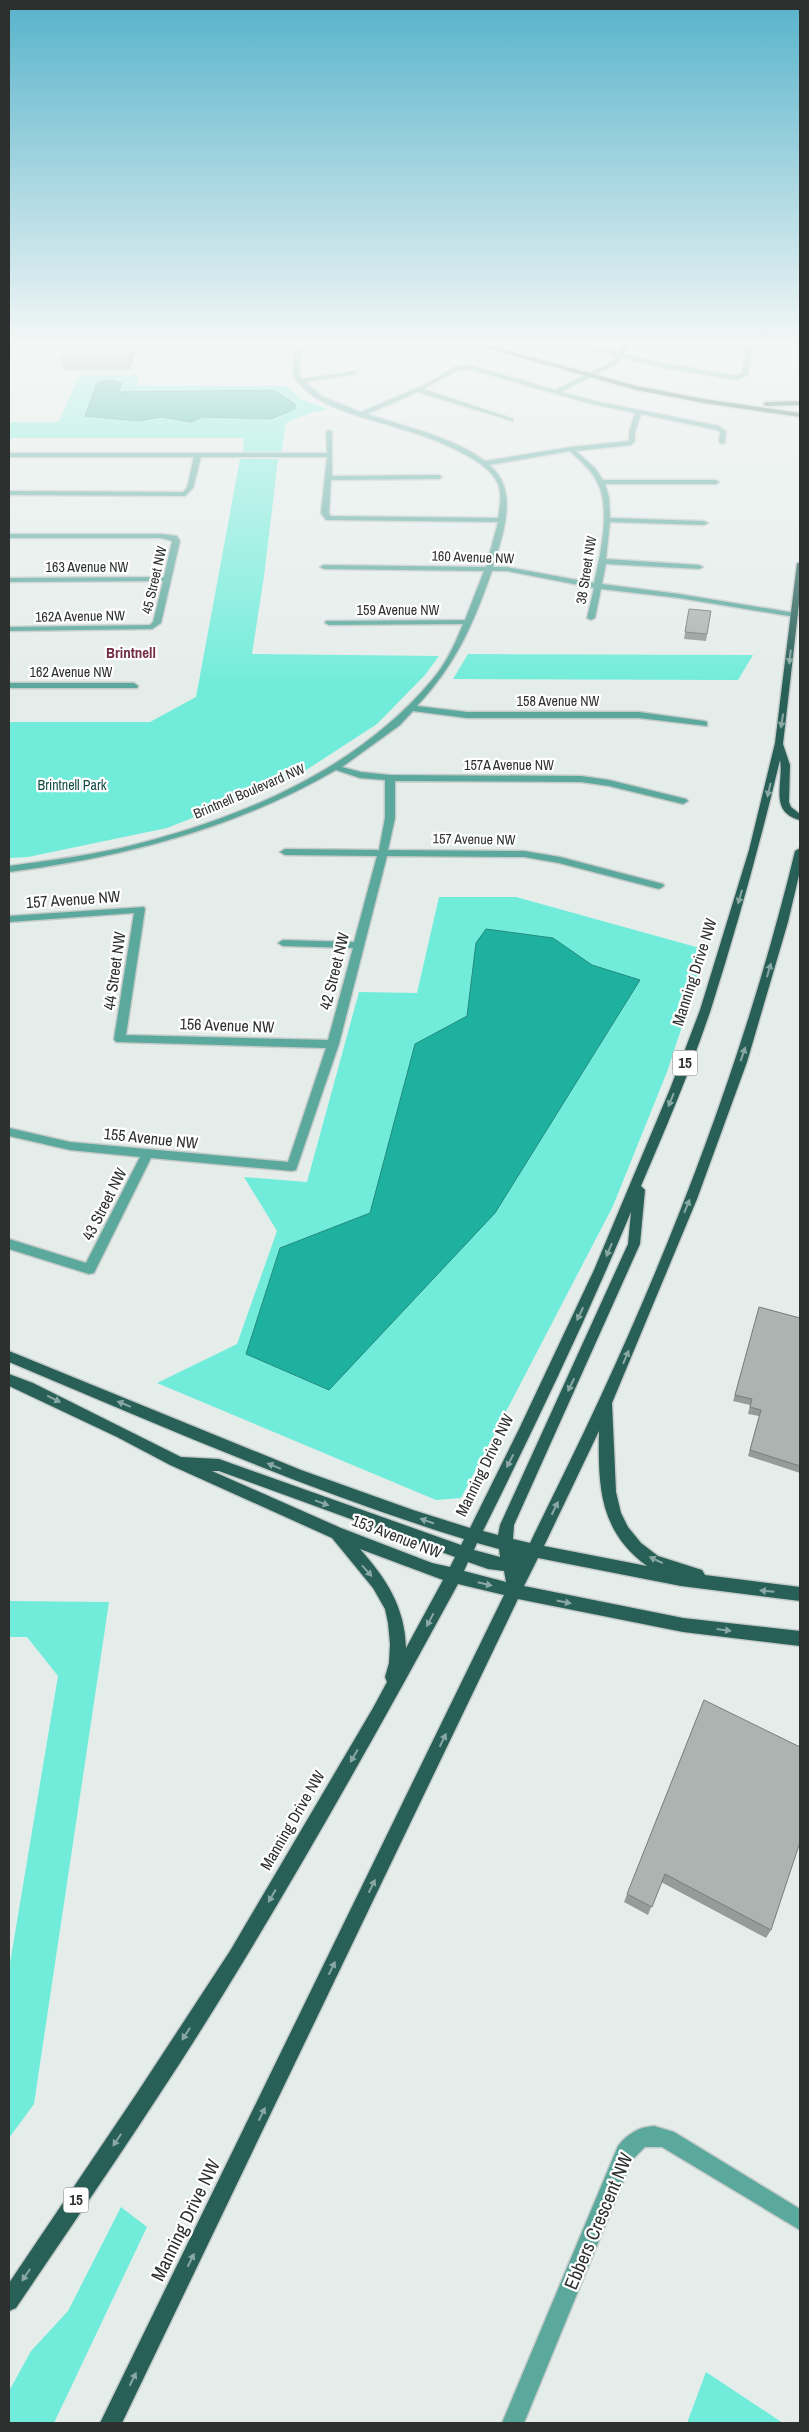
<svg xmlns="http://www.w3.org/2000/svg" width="809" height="2432" viewBox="0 0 809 2432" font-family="'Archivo Narrow',sans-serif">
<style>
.green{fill:#72ecda}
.water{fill:#1fb1a0;stroke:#238a7e}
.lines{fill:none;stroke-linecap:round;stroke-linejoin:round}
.minor-casing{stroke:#c4cbc9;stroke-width:3}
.major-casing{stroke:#c4cbc9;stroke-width:3}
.minor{fill:#5ba89d;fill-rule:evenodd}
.major{fill:#286058;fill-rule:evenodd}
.wall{fill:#949b99}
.shaded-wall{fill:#787e7d}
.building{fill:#acb4b2;stroke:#787e7d}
.oneway{fill:#89a8a3}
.labels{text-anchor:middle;stroke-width:4.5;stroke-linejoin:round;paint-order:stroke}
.far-street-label{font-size:14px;fill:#2d302f;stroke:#fff}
.far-park-label{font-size:14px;fill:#144c45;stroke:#fff}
.far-neighbourhood-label{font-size:15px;font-weight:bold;fill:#722d43;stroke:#fff}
.shield{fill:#fff;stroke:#6c6e6d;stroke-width:1}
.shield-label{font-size:15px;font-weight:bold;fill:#2d302f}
.street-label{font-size:16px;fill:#2d302f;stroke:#fff}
.near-street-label{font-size:19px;fill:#2d302f;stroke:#fff}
</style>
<rect width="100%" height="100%" fill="#e5edeb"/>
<path class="green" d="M79,375H139L137,386H287L301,399L328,409L313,412L286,423L281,453L243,452L244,438H9V422H59Z
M240,459H278L264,576L252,654L439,656L425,675L377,724L297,776L167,828L28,857L9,858V722H150L196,697Z
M468,654L753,655L738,680L453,679Z
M439,897H516L707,950L667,1072L613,1206L461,1498L436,1500L157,1383L237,1344L277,1231L244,1177L307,1182L359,992L417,993Z
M9,1601L109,1602L34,2104L9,2138V1969L58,1676L27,1637H9Z
M121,2207L147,2227L54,2423H9V2391L31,2351L68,2311Z
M706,2372L783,2423H687Z"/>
<path class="water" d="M111,380L122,383L119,392L274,390L295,404V409L271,419L203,417L191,422L161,417L138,421L85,416L97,383Z
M486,929L553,938L592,965L640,980L495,1213L329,1390L246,1354L280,1248L370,1213L415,1044L467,1016L476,943Z"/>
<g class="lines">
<defs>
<path id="minor" d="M296,345H302L299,374L302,379L357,371L355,374L305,382L323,397L361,412L429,383L455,367L469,365L555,390L612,362L616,356L575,345H587L618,353L623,345H629L623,354L661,363L736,376L742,373L746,350L715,346L753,345L748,374L737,380L661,367L621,357L616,364L561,392L595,401L719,426L726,431L725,442L722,444L719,442L720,432L717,430L641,414L635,432V441L631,445L576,451L595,468L603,480H716L719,482L716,484H605L609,497L610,518L704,521L708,523L704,525L610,522L606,559L699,565L703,567L699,569L606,564L602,584L679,594L795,613L799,615L795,617L679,598L601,589L595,618L591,620L587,618L594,588L507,571H492C473,625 456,664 417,706L467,712H639L704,721L707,722V726L639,718H467L413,711L400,725L342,767L361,772L390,775L581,776L609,780L686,799L688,801L683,804L609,786L581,782L395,781V818L388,850L524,851L560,857L663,884L664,886L659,889L559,863L524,857L387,856L339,1044L296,1170L292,1171L151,1158L94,1273L89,1274L9,1249V1239L86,1263L140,1157L70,1150L9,1136V1128L70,1142L288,1162L326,1048L116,1042L114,1039L134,913L9,922V916L144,907L145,909L126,1035L328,1040L353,948L283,946L278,943L283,940L354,942L377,856L285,855L280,852L285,849L379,850L385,818V780L360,778L336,770C234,829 124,857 9,872V866C46,861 84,856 121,848C235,821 355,772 432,680C446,664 455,644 463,624L329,625L325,623L326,621L465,620L484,571L324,569L320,567L324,565L486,567L498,522L326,520L321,513L327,457H201L193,488L185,496L9,495V491L183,492L187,488L194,457H9V453H327L326,432L329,430L332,432V476L439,475L442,477L439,479L331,480L329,513L331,516L498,518C500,507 502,494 498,484C492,470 477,461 464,454C446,444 427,437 408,431C376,420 308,408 294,375C291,368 295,353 296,345ZM469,369L592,404L635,413L629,432V441L571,447L485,461C451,436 406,427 367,414L418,392L513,421V419L423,389L458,370ZM570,451C579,460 590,468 596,480C612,506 600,556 594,583L507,567H493C503,535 520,489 489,465Z
M9,534H161L177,536L180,541L161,623L152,629L9,631V627L150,625L153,622L163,581L9,582V578L164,577L172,541L161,538H9Z
M134,683L138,686L137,688H9V683Z
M654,2126L674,2132L800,2209V2230L662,2147H645L632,2160L524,2423H502L618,2146C627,2134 639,2127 654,2126Z"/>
<path id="major" d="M476,345H487L637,386L704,399L800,413V417L704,403L636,390Z
M800,401V405L766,406L763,404L766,402Z
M797,563H800V595L783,744L790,765L789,802L791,807L800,814V820C768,812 784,783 780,760C760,844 737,927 711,1009C691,1069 666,1128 641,1186L645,1190L640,1244L514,1525L513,1539L530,1543C553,1495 577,1448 599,1400C681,1223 749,1041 795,851L800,848V871L788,922L747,1062L697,1199L612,1403L616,1492L621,1513L628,1527L641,1543L658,1556L702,1570L705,1575L800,1587V1601L681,1586L538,1558L524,1586L683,1618L800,1631V1646L683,1632L518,1599L122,2423H100L504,1595L458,1584C389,1711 318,1838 243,1962C172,2080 93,2194 16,2308L9,2311V2283L137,2093L230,1951L373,1708L387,1682L385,1677L389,1663L390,1644L388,1623L385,1609L373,1588L332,1538L170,1465L117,1437L9,1386V1374L33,1383L181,1457L219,1459L461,1545L464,1539C308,1491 159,1425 9,1362V1351L301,1470L413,1510L470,1528L520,1427L594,1270L670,1089L700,1010L749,850L775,743ZM631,1212L628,1244L500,1525L498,1535L483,1531C535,1426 586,1320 631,1212ZM599,1431C598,1486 599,1531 647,1566L544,1546ZM212,1471H219L455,1557L450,1567L432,1563L341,1528ZM477,1543L499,1549L500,1557L474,1550ZM360,1549L443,1580L406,1648C405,1607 386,1578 360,1549ZM468,1562L488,1569L504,1571L506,1582L464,1571Z"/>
</defs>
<use href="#minor" class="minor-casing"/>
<use href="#major" class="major-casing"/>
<use href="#minor" class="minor"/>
<use href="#major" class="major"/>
</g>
<path class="wall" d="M68,345H134L135,354L129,370H63L61,359Z
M689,609L711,611L706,641L684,639Z
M759,1307L800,1318V1473L748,1456L759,1416L748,1414L750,1405L733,1401Z
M704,1700L771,1930L766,1938L661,1882L648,1915L624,1902Z"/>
<path class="shaded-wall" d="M133,345H134L135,354L129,370L128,359Z"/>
<path class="building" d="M68,345H133L128,359H61Z
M689,609L711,611L707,634L685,632Z
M759,1307L800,1318V1466L750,1450L761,1410L750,1407L752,1399L735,1395Z
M704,1700L800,1747V1842L771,1930L665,1874L652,1907L627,1894Z"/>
<defs><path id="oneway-solid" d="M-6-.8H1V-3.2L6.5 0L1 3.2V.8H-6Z" transform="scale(1.25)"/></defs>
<g class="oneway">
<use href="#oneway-solid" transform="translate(790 657) rotate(96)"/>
<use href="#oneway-solid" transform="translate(782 721) rotate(99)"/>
<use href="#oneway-solid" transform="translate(769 790) rotate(103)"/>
<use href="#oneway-solid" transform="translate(740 897) rotate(106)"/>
<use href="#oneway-solid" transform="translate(769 970) rotate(-74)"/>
<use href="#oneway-solid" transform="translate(743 1054) rotate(-71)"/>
<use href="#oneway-solid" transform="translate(671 1100) rotate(112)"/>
<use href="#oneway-solid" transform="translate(687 1206) rotate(-68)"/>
<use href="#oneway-solid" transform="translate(609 1250) rotate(113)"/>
<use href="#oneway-solid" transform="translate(580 1314) rotate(115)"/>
<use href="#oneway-solid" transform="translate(626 1357) rotate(-67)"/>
<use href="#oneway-solid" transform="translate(571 1385) rotate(115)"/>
<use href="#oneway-solid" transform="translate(54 1399) rotate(26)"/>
<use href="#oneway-solid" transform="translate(124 1404) rotate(-158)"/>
<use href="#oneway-solid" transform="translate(510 1461) rotate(117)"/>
<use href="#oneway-solid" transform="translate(274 1466) rotate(-158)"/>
<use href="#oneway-solid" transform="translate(322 1503) rotate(20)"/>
<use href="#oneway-solid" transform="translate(555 1508) rotate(-64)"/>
<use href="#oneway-solid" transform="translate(427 1521) rotate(-161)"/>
<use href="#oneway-solid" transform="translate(656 1560) rotate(-155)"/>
<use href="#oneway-solid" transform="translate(367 1571) rotate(48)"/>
<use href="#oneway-solid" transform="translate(485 1584) rotate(13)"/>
<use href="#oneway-solid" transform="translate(767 1591) rotate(-175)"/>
<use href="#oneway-solid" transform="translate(564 1602) rotate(11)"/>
<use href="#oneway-solid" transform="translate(430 1620) rotate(118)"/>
<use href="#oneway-solid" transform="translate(724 1630) rotate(7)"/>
<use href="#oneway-solid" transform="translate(443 1740) rotate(-64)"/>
<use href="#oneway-solid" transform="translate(354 1756) rotate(120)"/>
<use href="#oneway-solid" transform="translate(372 1886) rotate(-64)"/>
<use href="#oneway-solid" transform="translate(272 1896) rotate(120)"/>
<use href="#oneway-solid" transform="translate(332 1968) rotate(-64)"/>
<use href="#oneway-solid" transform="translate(186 2034) rotate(123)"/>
<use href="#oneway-solid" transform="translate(262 2114) rotate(-64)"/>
<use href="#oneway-solid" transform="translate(117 2140) rotate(124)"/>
<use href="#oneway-solid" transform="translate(191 2260) rotate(-64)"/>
<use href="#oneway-solid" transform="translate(26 2275) rotate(124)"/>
<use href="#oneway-solid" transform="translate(133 2379) rotate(-64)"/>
</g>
<linearGradient id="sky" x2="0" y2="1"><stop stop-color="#57b3cb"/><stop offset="0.5" stop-color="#f3f7f6"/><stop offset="1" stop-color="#f3f7f6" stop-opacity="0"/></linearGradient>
<rect width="809" height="686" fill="url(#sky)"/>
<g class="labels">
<g class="far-street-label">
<text transform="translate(473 557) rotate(2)" y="5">160 Avenue NW</text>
<text x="87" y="572">163 Avenue NW</text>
<text transform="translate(586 570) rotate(-81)" y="5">38 Street NW</text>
<text transform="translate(154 580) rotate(-77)" y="5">45 Street NW</text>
<text x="398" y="615">159 Avenue NW</text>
<text transform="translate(80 616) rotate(-1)" y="5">162A Avenue NW</text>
<text x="71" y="677">162 Avenue NW</text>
<text x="558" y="706">158 Avenue NW</text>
<text x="509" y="770">157A Avenue NW</text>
<text transform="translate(249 791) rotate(-23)" y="5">Brintnell Boulevard NW</text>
<text transform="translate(474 839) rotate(1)" y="5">157 Avenue NW</text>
</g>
<g class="far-park-label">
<text x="72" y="790">Brintnell Park</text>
</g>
<g class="far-neighbourhood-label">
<text x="131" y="658">Brintnell</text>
</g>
<g class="shield">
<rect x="672.5" y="1050.5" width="25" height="25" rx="4"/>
<rect x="63.5" y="2187.5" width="25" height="25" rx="4"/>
</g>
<g class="shield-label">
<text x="685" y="1068">15</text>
<text x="76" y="2205">15</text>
</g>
<g class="street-label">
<text transform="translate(73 899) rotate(-4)" y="6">157 Avenue NW</text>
<text transform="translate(114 971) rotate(-82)" y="6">44 Street NW</text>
<text transform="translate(334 971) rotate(-76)" y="6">42 Street NW</text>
<text transform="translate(694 972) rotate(-72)" y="6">Manning Drive NW</text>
<text transform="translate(227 1025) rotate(2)" y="6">156 Avenue NW</text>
<text transform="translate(151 1138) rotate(6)" y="6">155 Avenue NW</text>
<text transform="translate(104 1204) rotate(-63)" y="6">43 Street NW</text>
<text transform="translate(484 1465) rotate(-64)" y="6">Manning Drive NW</text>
<text transform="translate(397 1536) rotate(21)" y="6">153 Avenue NW</text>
<text transform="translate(292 1820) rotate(-60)" y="6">Manning Drive NW</text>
</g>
<g class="near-street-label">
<text transform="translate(185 2220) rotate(-64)" y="7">Manning Drive NW</text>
<text transform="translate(598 2221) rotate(-67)" y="7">Ebbers Crescent NW</text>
</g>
</g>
<rect width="809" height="2432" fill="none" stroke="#2d302f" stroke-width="20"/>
</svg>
